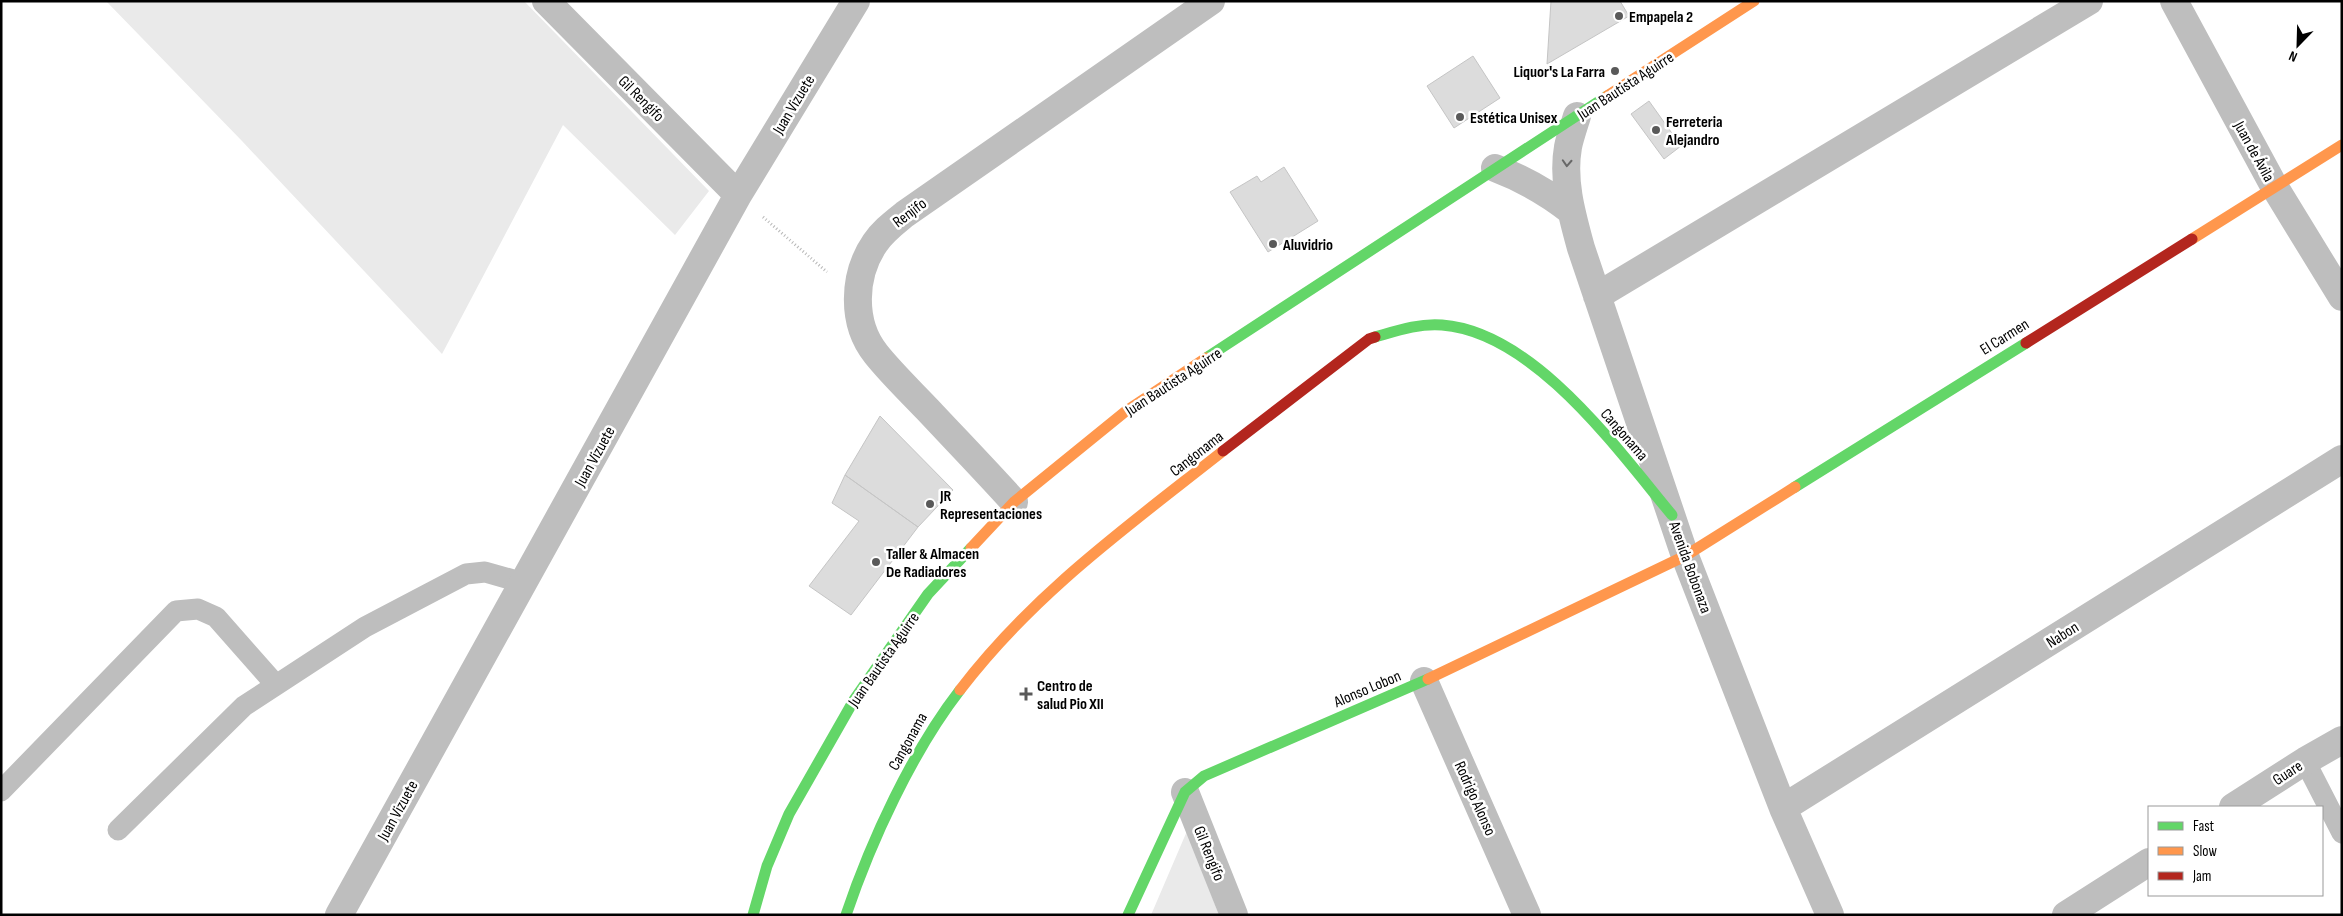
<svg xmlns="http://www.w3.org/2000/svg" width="2343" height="916" viewBox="0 0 2343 916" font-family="'Sofia Sans Condensed',sans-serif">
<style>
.green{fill:#eaeaea}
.building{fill:#dcdcdc;stroke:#c5c5c5}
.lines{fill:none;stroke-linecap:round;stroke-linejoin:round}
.path{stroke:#b8b8b8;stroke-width:3;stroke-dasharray:1 2.5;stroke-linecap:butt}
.lane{stroke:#bebebe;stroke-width:21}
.street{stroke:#bebebe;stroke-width:28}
.fast{stroke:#63d668;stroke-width:11}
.slow{stroke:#ff974d;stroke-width:11}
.jam{stroke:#b3261e;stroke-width:11}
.oneway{stroke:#686868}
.poi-dot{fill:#595959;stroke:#fff;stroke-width:2}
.labels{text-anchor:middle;stroke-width:5;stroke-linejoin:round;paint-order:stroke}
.poi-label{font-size:16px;font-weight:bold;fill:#000;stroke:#fff;text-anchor:start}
.street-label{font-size:16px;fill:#000;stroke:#fff}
</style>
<rect width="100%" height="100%" fill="#fff"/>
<path class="green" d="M106,1H524L709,191L675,235L563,125L442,354L242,141Z
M1187,831L1219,915H1151Z"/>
<path class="building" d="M1551,1H1620L1629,16L1547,64Z
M1473,56L1500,98L1454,128L1427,86Z
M1649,101L1681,146L1664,159L1631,114Z
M1284,167L1318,221L1268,252L1230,192L1257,176L1261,182Z
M880,416L953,490L918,527L845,475Z
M845,475L918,527L851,615L809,586L859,521L832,503Z"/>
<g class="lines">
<path class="path" d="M763,217L827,272"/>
<path class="lane" d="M2305,761L2342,833
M1,791L176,611L198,609L216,617L276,685
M118,830L244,706L365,627L466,574L485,572L524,583"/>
<path class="street" d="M546,1L738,195
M2174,1L2274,186L2342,297
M1577,116C1574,126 1570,137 1568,147C1562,181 1572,215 1581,248L1685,556L1783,808L1830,915
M1495,168C1524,179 1547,192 1571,211
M1597,296L2089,1
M1014,502C986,471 957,441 928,410C911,392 892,374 876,354C851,323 853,275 875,243C883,231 894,223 905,214L1211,1
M1424,681L1527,915
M1185,792L1234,915
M2233,807L2305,761L2342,740
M1783,808L2342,459
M339,915L738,195L856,1
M2066,915L2149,862"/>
<path class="fast" d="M1375,337C1396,331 1419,323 1442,325C1534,332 1617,449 1672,515
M1206,358L1607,96
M1795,487L2026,343
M753,915L767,866L789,814L854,700L928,594L971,548
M846,915C871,841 912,752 960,690
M1128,915L1185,792L1204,776L1428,679"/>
<path class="slow" d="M1607,96L1754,1
M2192,239L2342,145
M971,548L1014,502L1126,411L1206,358
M1428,679L1685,556L1795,487
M960,690C1034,593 1128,526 1223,451"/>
<path class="jam" d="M2026,343L2192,239
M1223,451L1369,339L1375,337"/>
</g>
<defs><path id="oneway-chevron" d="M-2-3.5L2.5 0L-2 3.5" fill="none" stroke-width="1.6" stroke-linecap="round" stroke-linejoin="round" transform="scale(1.25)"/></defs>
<use class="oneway" href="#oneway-chevron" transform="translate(1567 163) rotate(93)"/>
<g class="poi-dot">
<circle cx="1619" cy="16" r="5"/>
<circle cx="1615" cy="71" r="5"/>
<circle cx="1460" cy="117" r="5"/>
<circle cx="1656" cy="130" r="5"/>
<circle cx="1273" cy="244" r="5"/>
<circle cx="930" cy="504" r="5"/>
<circle cx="876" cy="562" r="5"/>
<path d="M1023.5 686.5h5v5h5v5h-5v5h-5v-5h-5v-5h5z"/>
</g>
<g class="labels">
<g class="poi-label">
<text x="1629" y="22">Empapela 2</text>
<text x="1605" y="77" text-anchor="end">Liquor's La Farra</text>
<text x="1470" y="123">Estética Unisex</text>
<text x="1666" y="127">Ferreteria<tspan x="1666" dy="18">Alejandro</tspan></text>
<text x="1283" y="250">Aluvidrio</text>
<text x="940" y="501">JR<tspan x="940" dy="18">Representaciones</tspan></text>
<text x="886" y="559">Taller &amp; Almacen<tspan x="886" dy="18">De Radiadores</tspan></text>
<text x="1037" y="691">Centro de<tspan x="1037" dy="18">salud Pio XII</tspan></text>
</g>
<g class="street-label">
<text transform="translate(1625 85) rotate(-33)" y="6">Juan Bautista Aguirre</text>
<text transform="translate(642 98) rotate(45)" y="6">Gil Rengifo</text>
<text transform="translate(793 104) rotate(-59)" y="6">Juan Vizuete</text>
<text transform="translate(2255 151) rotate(61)" y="6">Juan de Ávila</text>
<text transform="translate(909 212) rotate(-37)" y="6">Renjifo</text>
<text transform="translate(2004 336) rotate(-32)" y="6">El Carmen</text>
<text transform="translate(1173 381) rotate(-33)" y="6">Juan Bautista Aguirre</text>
<text transform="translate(1625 434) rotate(49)" y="6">Cangonama</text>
<text transform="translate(1196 453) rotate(-38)" y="6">Cangonama</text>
<text transform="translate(594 456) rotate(-61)" y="6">Juan Vizuete</text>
<text transform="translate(1691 567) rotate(70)" y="6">Avenida Bobonaza</text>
<text transform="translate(2062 634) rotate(-32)" y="6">Nabon</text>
<text transform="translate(883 659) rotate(-55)" y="6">Juan Bautista Aguirre</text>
<text transform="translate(1367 688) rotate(-23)" y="6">Alonso Lobon</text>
<text transform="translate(907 741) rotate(-61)" y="6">Cangonama</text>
<text transform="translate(2287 772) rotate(-33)" y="6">Guare</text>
<text transform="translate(1476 798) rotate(66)" y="6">Rodrigo Alonso</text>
<text transform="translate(397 810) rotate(-61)" y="6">Juan Vizuete</text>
<text transform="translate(1210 853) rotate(68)" y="6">Gil Rengifo</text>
</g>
</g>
<rect width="2343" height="916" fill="none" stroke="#000000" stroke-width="5"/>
<rect x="2148" y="806" width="175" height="90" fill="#ffffff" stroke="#999999"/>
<rect x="2158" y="822" width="25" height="8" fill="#63d668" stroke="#999999"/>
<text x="2193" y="831" font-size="15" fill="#000000">Fast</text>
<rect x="2158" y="847" width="25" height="8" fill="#ff974d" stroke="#999999"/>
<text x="2193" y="856" font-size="15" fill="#000000">Slow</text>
<rect x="2158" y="872" width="25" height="8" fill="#b3261e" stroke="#999999"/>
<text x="2193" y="881" font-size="15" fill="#000000">Jam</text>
<g transform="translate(2298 45) rotate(203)" stroke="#ffffff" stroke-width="4" paint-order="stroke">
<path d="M0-4L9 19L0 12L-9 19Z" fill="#000000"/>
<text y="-8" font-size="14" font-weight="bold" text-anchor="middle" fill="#000000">N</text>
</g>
</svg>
